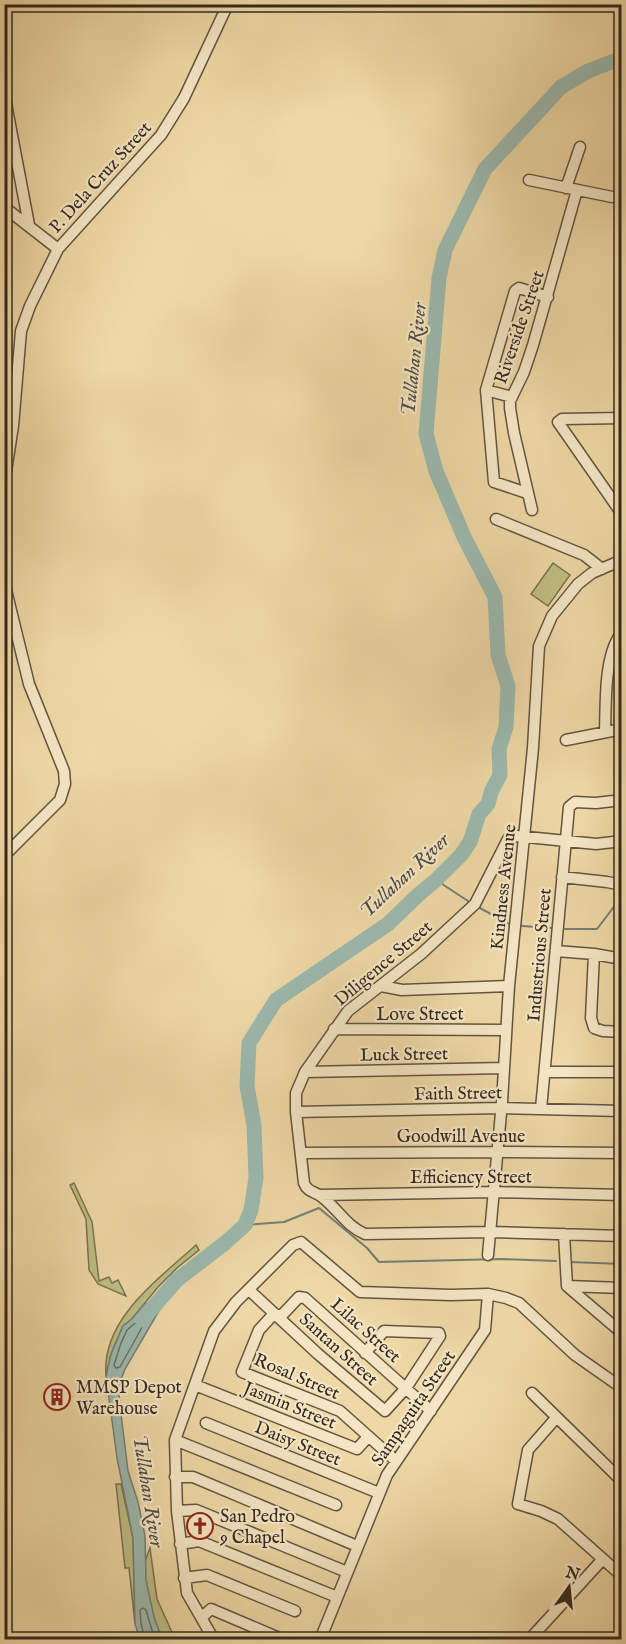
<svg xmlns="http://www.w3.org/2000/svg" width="626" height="1644" viewBox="0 0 626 1644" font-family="'IM FELL English',serif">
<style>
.green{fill:#bebd82;stroke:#797251;stroke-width:1.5}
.water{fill:#9bb9ae;stroke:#727f75;stroke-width:1.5}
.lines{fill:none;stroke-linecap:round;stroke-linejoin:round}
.shore{stroke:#687067;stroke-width:1.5}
.stream{stroke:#727f75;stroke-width:2}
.river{stroke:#9bb9ae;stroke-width:15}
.minor-casing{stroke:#625441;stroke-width:13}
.minor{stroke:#f4e6c4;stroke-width:10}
.labels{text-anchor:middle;stroke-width:4.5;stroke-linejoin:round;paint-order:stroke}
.street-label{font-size:18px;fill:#342820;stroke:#f4e6c4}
.poi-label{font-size:18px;fill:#342820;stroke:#f4e6c4;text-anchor:start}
.water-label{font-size:20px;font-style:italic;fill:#4e4c44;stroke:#f4e6c4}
</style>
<rect width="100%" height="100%" fill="#eed8a5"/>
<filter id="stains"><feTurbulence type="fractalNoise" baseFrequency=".00333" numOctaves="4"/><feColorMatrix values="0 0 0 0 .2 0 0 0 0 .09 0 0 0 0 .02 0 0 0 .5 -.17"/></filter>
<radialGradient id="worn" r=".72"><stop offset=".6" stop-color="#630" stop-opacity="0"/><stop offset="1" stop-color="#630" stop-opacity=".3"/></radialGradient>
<path class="green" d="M553,563L570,575L548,606L531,594Z
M74,1183L92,1222L99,1281L109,1277L112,1283L118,1280L126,1296L98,1284L89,1270L86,1219L70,1185Z
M196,1245L199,1250L177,1268L158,1287L132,1319L123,1326L111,1354L106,1376C101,1319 159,1279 196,1245Z
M116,1484H121L133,1538L135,1624L129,1568H125Z
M150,1548L157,1599L175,1639H162C153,1622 143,1582 145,1562C146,1558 148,1553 150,1548Z"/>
<path class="water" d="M145,1303L160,1309L125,1369L120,1382L119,1398L128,1471L138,1502L145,1536L146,1580L154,1617L162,1639H140L135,1624L133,1538L117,1458L106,1376L111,1354L123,1326L132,1319Z"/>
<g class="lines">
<path class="shore" d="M141,1318L145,1319V1322L120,1367L116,1368L114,1365L121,1343L127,1330Z
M145,1640L141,1623L140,1610L143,1608L146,1610L155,1640"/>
<path class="stream" d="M436,880L468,901
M478,907L511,925
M522,926L552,928
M565,929H597L616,904L622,902
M245,1225L284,1222L319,1208L367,1248L379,1262L501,1259L556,1261
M570,1262L622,1264"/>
<path class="river" d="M142,1320L177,1280L225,1243L245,1225L251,1210L256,1178L254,1125L247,1086L249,1043L276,1000L388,924L418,895L436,880L461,855L470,842L479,814L488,804L491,792L500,775L499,749L506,727L508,686L498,655L495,597L464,537L436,471L426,434L439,278L445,250L485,169L561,87L588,71L622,58"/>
<defs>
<path id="minor" d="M4,93L29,225
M529,180L622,199
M566,188L580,147
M4,207L58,249
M486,390L512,397
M622,418L562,419L558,422L622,514
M4,484L13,426L21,331L30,306L58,249L161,135L184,98L228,4
M527,493L494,482L486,390L515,291L519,288L548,297
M532,510L514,433L510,408V401L524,372L533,345L577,190
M496,519L584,555L602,569
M4,582L29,684L64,771L65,784L60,800L4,856
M605,732C606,705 604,662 618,638L622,637
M566,740L622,729
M622,841L596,844L517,836L508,839L475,904L421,954L348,1011L305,1072L296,1093V1112L304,1183C308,1193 315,1191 322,1197C338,1209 346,1226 365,1234L490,1232L622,1236
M562,877L607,882L622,885
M556,951L594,954L622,959
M594,954L591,1018L594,1028L603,1031L622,1032
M381,986L402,990L509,986
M334,1029L506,1030
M305,1072L504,1068
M545,1072H622
M541,1109L569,807L575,802L596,803L622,800
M296,1112L501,1108L622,1111
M301,1153L496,1152L622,1153
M320,1195L493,1192L622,1195
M564,1234L567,1286L622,1333
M488,1255L502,1102L509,986L533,748L539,646L552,616L578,584L592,573L622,560
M567,1286L622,1288
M249,1290L318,1354L385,1411L406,1388L440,1336L439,1333L384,1331L365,1353
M195,1385L357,1449L368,1437
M532,1393L622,1481
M556,1418L528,1450L518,1504L541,1511L558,1519L622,1576
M206,1423L379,1493
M175,1440L336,1505
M395,1460L340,1411L242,1372L259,1330L271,1317L283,1314L299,1297L305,1298L431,1411
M175,1477H193L357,1546
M177,1511L196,1510L347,1572
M180,1544L199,1541L337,1597
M184,1578L207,1575L295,1611
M202,1617L211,1609L284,1640
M214,1640L187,1593L177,1511L175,1440L214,1331L236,1302L293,1245L301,1242L360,1292L451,1295L488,1294L506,1298L519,1303L575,1355L622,1388
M320,1640L387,1475L485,1330L488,1294
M529,1640L602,1560
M618,1640L622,1635"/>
</defs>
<use href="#minor" class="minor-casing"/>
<use href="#minor" class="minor"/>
</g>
<defs>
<symbol id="building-ring" viewBox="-11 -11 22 22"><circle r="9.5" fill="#f4e6c4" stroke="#8f2418" stroke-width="1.5"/><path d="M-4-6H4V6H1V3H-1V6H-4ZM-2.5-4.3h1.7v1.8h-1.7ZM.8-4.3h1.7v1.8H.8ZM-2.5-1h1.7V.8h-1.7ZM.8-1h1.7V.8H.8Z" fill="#8f2418"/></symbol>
<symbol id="church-ring" viewBox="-11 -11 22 22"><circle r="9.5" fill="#f4e6c4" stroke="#8f2418" stroke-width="1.5"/><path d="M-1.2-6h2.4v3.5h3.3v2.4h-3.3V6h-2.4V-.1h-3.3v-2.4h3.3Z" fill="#8f2418"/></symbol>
</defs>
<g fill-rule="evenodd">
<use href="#building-ring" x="42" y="1382" width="30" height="30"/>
<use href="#church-ring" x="185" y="1511" width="30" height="30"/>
</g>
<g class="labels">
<g class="street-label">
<text transform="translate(100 177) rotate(-48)" y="6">P. Dela Cruz Street</text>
<text transform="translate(519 327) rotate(-71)" y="6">Riverside Street</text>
<text transform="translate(503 887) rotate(-84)" y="6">Kindness Avenue</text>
<text transform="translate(539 955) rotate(-85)" y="6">Industrious Street</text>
<text transform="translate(383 963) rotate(-40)" y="6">Diligence Street</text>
<text x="420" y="1020">Love Street</text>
<text transform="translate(404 1054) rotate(-1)" y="6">Luck Street</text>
<text transform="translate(458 1093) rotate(-1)" y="6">Faith Street</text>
<text x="461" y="1142">Goodwill Avenue</text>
<text x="471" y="1183">Efficiency Street</text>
<text transform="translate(366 1330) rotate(42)" y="6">Lilac Street</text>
<text transform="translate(339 1349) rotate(42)" y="6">Santan Street</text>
<text transform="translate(297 1376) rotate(23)" y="6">Rosal Street</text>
<text transform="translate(290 1405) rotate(22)" y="6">Jasmin Street</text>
<text transform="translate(413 1408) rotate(-56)" y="6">Sampaguita Street</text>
<text transform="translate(298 1443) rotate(22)" y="6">Daisy Street</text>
</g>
<g class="poi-label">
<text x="76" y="1393">MMSP Depot<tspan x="76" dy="21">Warehouse</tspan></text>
<text x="220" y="1522">San Pedro<tspan x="220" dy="21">9 Chapel</tspan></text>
</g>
<g class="water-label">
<text transform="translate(413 359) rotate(-84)" y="7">Tullahan River</text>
<text transform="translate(404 875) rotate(-43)" y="7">Tullahan River</text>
<text transform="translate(149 1491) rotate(81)" y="7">Tullahan River</text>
</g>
</g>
<rect width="626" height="1644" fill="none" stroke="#eed8a5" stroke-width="24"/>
<rect x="6" y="6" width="614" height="1632" fill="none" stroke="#342820" stroke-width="3"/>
<rect x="12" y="12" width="602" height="1620" fill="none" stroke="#342820" stroke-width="1.5"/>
<g transform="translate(569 1587) rotate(15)" stroke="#f4e6c4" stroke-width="4.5" paint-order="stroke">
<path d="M0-4.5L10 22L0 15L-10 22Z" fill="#342820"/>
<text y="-9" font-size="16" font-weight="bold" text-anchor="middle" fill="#342820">N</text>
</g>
<rect width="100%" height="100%" filter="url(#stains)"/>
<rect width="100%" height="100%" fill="url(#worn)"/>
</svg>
